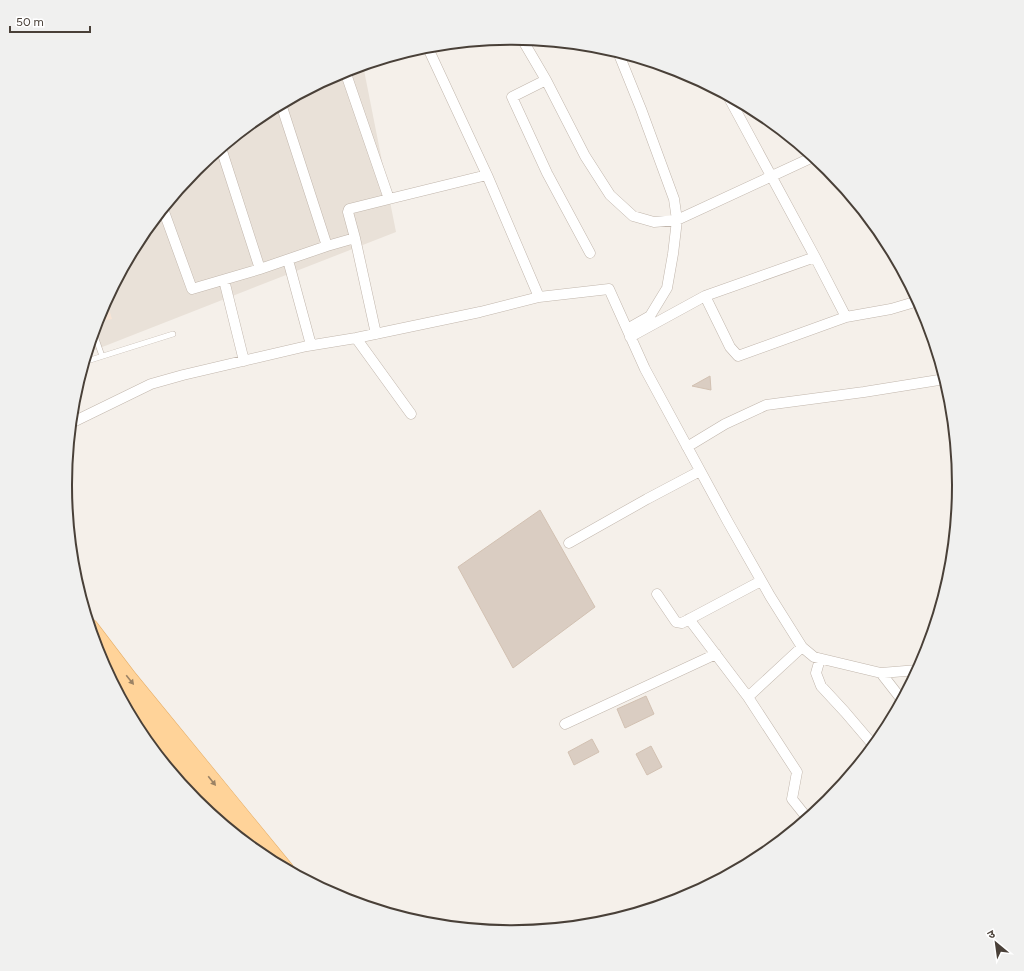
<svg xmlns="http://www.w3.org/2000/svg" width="1024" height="971" viewBox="0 0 1024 971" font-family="Figtree,'Noto Sans Devanagari',sans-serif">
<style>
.residential{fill:#e9e1d8}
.commercial{fill:#f7e4d5}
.building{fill:#dacdc2;stroke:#d2c1b2}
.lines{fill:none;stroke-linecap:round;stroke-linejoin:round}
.service-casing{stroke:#c1b6ac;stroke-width:6}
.minor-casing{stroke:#c1b6ac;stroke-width:11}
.primary-casing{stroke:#e6ae67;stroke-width:17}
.service{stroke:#fff;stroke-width:5}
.minor{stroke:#fff;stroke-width:10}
.primary{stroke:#ffd399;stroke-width:16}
.oneway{fill:#9b8264}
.rim{fill:none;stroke:#494038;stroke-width:2}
</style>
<rect width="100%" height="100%" fill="#f5f0ea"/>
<path class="residential" d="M363,65L396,232L87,353L99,314L140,237L196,169L264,113L341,72Z"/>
<path class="commercial" d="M106,299L112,319L96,322L99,314Z"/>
<path class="building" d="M710,376L711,390L692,386Z
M540,510L595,607L513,668L458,567Z
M646,696L654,714L625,728L617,709Z
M592,739L599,752L574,765L568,752Z
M651,746L662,767L647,775L636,754Z"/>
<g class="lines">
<defs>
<path id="service" d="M93,334L95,336L102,356
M84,362L173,334"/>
<path id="minor" d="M522,39L546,80L512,97L547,173L590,253
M427,46L487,175L539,297L609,289L645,369L728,522L770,596L802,647L814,657L881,673L918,670
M618,52L641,109L674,199L677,220L673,254L667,288L650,316L627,329
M345,71L389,199L487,175
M546,80L585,156L610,195L633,216L654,222L677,220L813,157
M728,96L815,257L846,317
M281,104L327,246
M221,148L260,269
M163,209L192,289L260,269L327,246L355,238L348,212L349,209L389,199
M355,238L376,334
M288,260L311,345
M224,280L244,361
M705,296L730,347L738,356L846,317L891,309L918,301
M630,337L705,296L815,257
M356,338L411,414
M71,423L151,384L183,375L307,346L356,338L480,312L539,297
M687,447L725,424L766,405L864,392L945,379
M67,463V456
M569,543L647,499L700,471
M657,594L676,622L682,623L761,581
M689,619L748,697
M802,647L748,697L797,772L792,799L808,819
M820,659L816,673L821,686L845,712L874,746
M881,673L902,700
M565,724L716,654
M196,803L206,795"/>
<path id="primary" d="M90,627L128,677L286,870
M105,669L246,843"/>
</defs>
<use href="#service" class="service-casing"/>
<use href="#minor" class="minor-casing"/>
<use href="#primary" class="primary-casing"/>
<use href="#service" class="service"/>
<use href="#minor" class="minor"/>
<use href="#primary" class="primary"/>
</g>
<defs><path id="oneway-solid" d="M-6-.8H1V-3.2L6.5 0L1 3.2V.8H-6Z"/></defs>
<g class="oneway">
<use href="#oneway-solid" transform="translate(130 680) rotate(51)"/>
<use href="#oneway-solid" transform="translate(212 781) rotate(51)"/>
</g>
<path d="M0 0H1024V971H0ZM72 485a440 440 0 1 1 880 0a440 440 0 1 1-880 0Z" fill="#f0f0ef" fill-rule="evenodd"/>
<path class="rim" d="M72 485a440 440 0 1 1 880 0a440 440 0 1 1-880 0Z"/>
<g transform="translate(996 943) rotate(331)" stroke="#ffffff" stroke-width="3" paint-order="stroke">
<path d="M0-3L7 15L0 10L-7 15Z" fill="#494038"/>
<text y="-6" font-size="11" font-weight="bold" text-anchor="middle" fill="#494038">उ</text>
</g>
<path d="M10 26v6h80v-6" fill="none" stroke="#494038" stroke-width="2"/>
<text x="16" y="26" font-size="12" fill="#494038" stroke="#ffffff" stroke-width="3" paint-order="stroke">50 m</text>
</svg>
